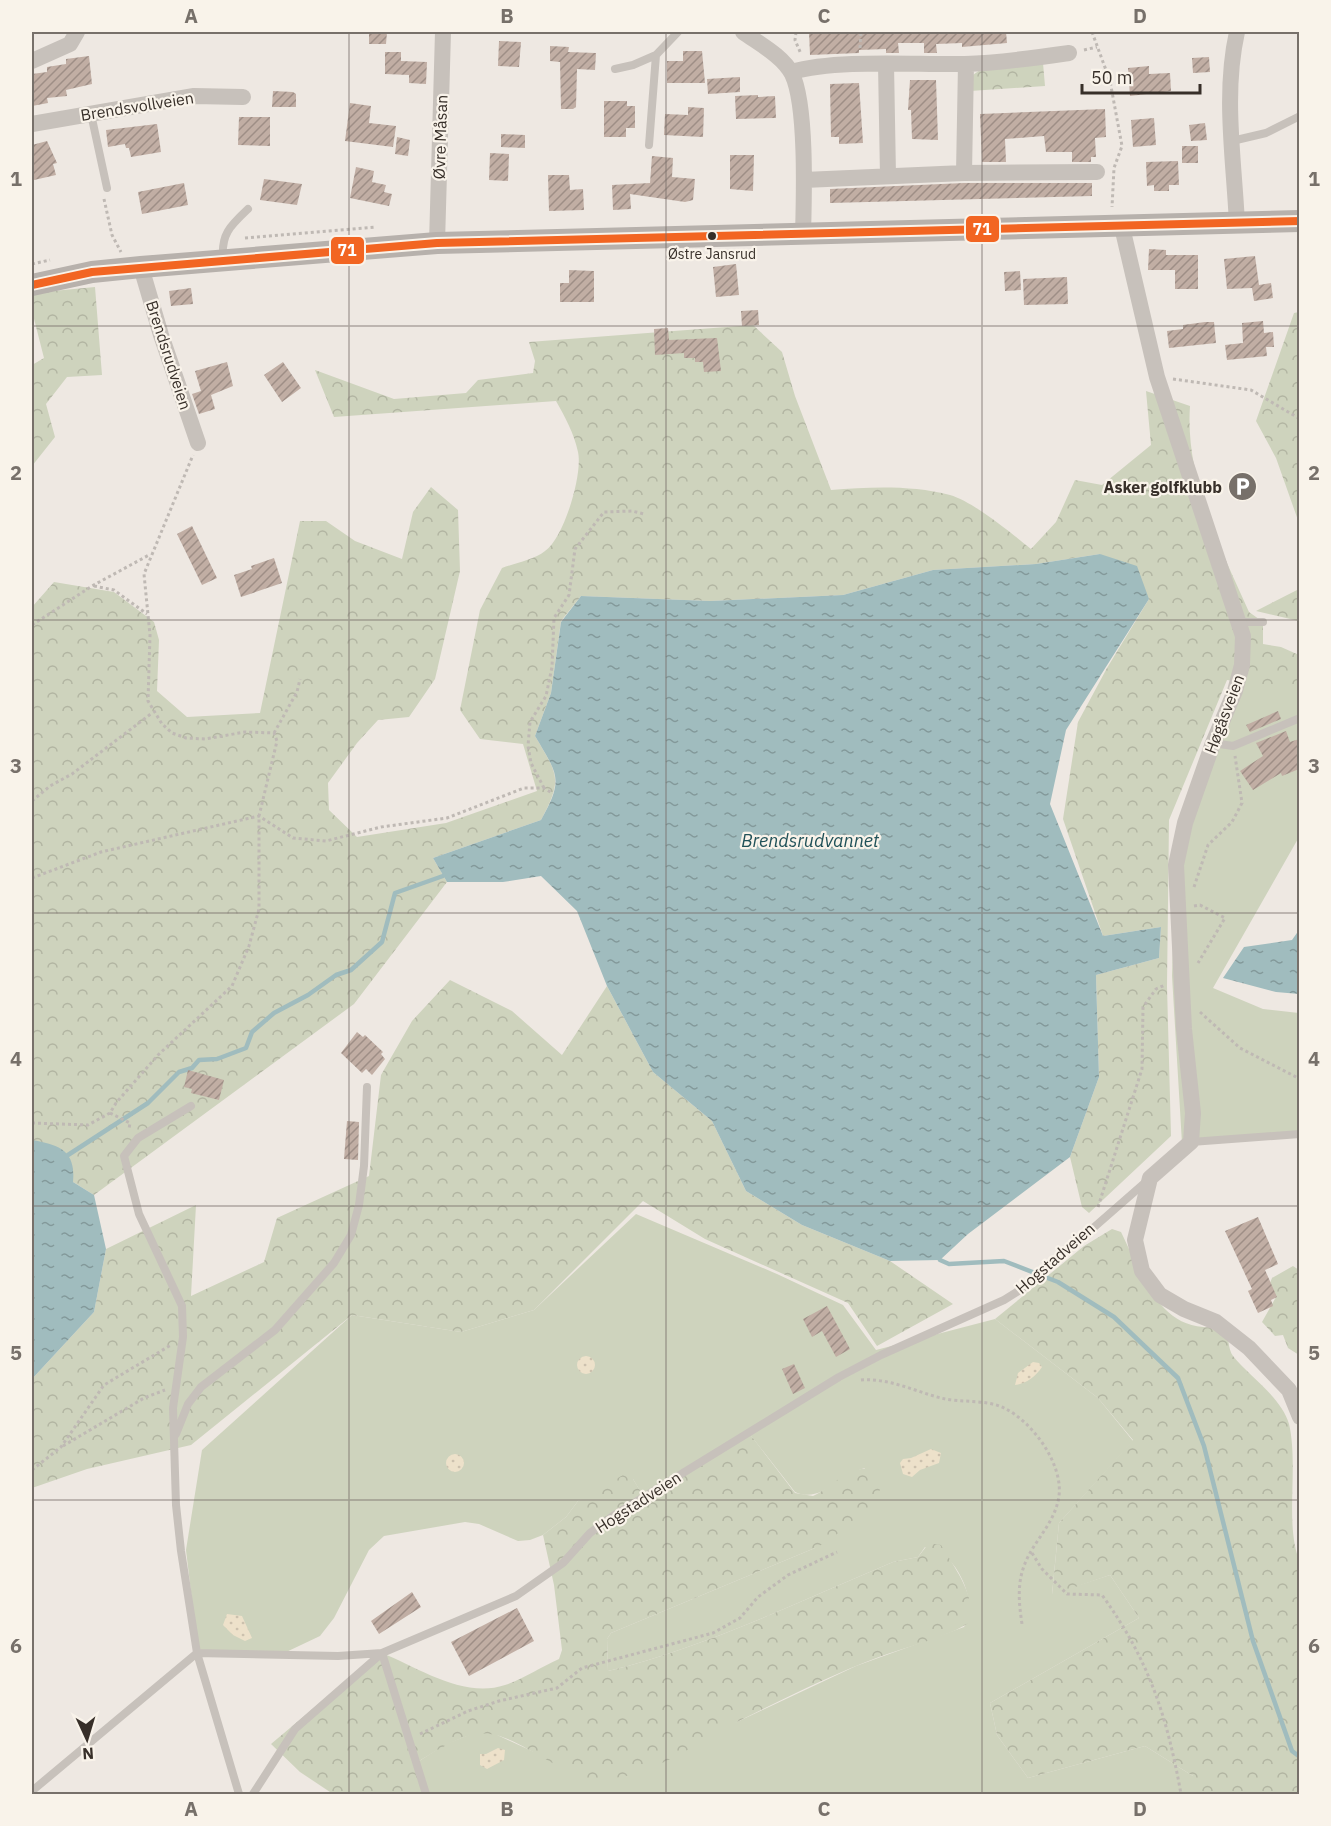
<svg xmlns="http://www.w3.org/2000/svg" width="1331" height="1826" viewBox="0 0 1331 1826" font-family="'IBM Plex Sans',sans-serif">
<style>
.green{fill:#ced3bd}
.forest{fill:url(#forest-crowns)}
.sand{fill:url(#sand-dots)}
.water{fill:url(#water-ripples)}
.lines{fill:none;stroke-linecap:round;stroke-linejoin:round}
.stream{stroke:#a0bcbe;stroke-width:4.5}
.building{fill:url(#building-hatch)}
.path{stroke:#bfb9b4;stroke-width:3;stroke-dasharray:3 3;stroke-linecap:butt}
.lane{stroke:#c7c1bb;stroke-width:8}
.street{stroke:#c7c1bb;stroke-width:16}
.secondary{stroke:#b7b1ac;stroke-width:22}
.bus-1-casing{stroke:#f9f3ea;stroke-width:12}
.bus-1{stroke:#f26522;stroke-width:8}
.grid{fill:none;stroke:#77706a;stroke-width:1.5;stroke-opacity:0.55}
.bus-dot{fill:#372f29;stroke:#f9f3ea;stroke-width:2}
.labels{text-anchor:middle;stroke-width:4.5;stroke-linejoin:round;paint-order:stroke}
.bus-label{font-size:14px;fill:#372f29;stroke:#f9f3ea}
.street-label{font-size:16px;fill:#372f29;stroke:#f9f3ea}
.poi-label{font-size:16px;font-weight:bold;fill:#372f29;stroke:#f9f3ea;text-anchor:end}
.water-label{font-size:18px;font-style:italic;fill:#205158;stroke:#f9f3ea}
.line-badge{stroke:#f9f3ea;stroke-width:2}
.badge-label{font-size:16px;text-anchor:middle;font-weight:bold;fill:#fff}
.neatline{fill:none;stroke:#77706a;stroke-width:2}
.grid-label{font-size:20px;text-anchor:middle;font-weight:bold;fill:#77706a}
</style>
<defs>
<pattern id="forest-crowns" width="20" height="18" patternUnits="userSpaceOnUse" patternTransform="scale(1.5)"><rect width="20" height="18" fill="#ced3bd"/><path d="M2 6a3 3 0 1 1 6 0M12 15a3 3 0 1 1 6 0" fill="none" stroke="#b2b5a2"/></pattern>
<pattern id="sand-dots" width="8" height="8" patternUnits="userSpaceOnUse" patternTransform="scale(1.5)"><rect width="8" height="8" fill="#ede1ca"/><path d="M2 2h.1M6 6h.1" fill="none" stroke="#ccc1ae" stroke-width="1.8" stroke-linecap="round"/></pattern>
<pattern id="water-ripples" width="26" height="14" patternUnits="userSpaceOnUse" patternTransform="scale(1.5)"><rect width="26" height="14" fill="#a0bcbe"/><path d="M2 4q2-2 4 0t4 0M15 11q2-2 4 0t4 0" fill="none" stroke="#83999a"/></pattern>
<pattern id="building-hatch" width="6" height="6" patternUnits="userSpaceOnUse" patternTransform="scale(1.5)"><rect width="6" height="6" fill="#c1aea4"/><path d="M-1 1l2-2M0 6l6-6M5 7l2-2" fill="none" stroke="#9e8e86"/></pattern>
</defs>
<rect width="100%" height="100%" fill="#eee8e2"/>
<path class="green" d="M1299,661V837L1213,988L1263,1009L1299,1013V1132L1182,1143L1172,976L1176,833L1230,685Z
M636,1214L777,1274L843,1305L876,1350L995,1319L1098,1398L1133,1441L1059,1523L1052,1594L1110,1575L1139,1618L990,1703L997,1735L1028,1778L1145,1746L1193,1776V1794H424L416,1763L446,1744L474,1733H493L534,1752L737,1722L856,1666L964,1627C977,1610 964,1575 950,1561C944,1555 932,1551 925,1547L918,1557L893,1562C800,1601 707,1647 608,1671L607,1639L611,1633L815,1548L865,1468C839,1474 822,1504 795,1492L748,1432L643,1496L633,1479L578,1501L566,1517L543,1535L530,1540L518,1541L479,1524L465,1522L384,1536L369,1550L334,1618L320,1636L282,1654L198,1651L186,1550L202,1450L352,1315L461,1332L534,1310Z"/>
<path class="forest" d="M1043,63L1045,86L970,91V77L980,70Z
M95,287L102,375L67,377L46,404L55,437L32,466V365L44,358L32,311V293Z
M1299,312H1300L1299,523L1276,458L1256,421L1294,313Z
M753,325L782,352L795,396L831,490C870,487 911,485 950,495C974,502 1011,533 1031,549L1056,522L1075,480L1102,485L1151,445L1146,391L1190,406C1185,478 1220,547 1249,612L1263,622V644L1281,647L1299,655V690L1227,680L1169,820L1167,986L1171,1136L1089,1213L1082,1207L1070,1157L1099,1077L1096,975L1159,958L1161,927L1103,936L1063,819L1078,722L1107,668L1149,599L1100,554L1036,564L933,570L843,595L710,601L581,596L561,621L551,693L535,736C558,775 563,779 541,820L433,858L447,882L354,1004L94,1195L73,1182L32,1140V607L54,582L114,592L154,622L159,640L157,691L187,717L260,713L300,521H326L355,541L402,559L413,512L431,487L458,510L460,571L435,679L409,717L378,720L357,743L328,783L329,810L357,837L446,823L537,791L523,744L480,739L460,710L480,610L502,568C515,563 534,560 545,551C564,538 583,474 578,452C574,433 565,417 556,401L334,417L315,370L394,399L466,393L478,380L533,373L535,361L529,342Z
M1299,589V621L1256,611Z
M450,980L512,1011L562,1055L607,986L653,1072L712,1121L746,1191L802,1225L890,1261L953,1304L877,1346L848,1303L705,1239L643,1201L534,1310L461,1332L352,1315L191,1445L87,1469L32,1488V1379L94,1312L106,1249L196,1205L191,1296L264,1262L277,1218L369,1176L381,1075L412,1021Z
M1112,1229L1121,1232C1138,1266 1156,1324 1203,1327C1210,1328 1219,1326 1226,1325C1228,1333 1228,1350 1233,1356C1249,1376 1282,1398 1289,1424C1299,1466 1284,1526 1300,1562L1299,1794H1193V1776L1145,1746L1028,1778L997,1735L990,1703L1139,1618L1110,1575L1052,1595L1059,1523L1133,1440L1098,1398L995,1319L1084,1246Z
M1293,1266L1299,1270V1355L1288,1348L1283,1335L1275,1336L1262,1322L1276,1297L1270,1283L1272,1278Z
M749,1433L795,1493L813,1496C831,1488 848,1466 869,1469L880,1487L879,1498L829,1541L815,1548L611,1633L607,1639L608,1671C707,1647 800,1601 893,1562L918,1557L929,1543L941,1545C953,1566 979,1598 968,1623C953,1635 900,1649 879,1657C831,1675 785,1698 739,1721C696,1744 648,1779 597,1780C581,1781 569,1772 556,1765C488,1726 484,1721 416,1763L424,1794H333L300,1772L271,1744L373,1658L382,1653C419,1668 464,1699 505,1685C523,1679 541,1667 559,1659L562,1650L554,1585L543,1535L566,1517L578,1501L623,1475L633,1479L644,1497Z"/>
<path class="sand" d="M577 1365a9 9 0 1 1 18 0a9 9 0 1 1-18 0Z
M1033,1362L1039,1363L1042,1367C1036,1376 1026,1384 1015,1385L1018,1373Z
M931,1449L941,1453L939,1463L920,1470L912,1477L903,1474L900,1463L903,1459L911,1458Z
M446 1463a9 9 0 1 1 18 0a9 9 0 1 1-18 0Z
M227,1614L242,1616L252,1638L245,1641L233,1635L223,1625Z
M498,1748L505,1750L504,1760L487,1769L480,1765V1754H486Z"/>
<path class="water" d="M1100,554L1137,566L1149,599L1066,730L1050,804L1103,936L1161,927L1159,958L1096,975L1099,1077L1070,1157L968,1234L940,1260L890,1261L802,1225L746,1191L712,1121L653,1072L607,986L577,911L541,876L503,882H447L433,858L541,820C564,779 558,775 535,736L551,693L561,622L581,596L710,601L843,595L933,570L1036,564Z
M1299,930V994L1276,992L1223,978L1244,947L1292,940Z
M32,1140C59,1145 76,1150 73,1182L94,1195L106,1249L94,1312L32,1379Z"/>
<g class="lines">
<path class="stream" d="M68,1155L148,1103L179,1072L192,1068L199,1060L217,1059L246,1048L252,1032L274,1013L308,995L336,975L351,970L382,942L395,893L443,876
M940,1260L949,1264L1004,1261L1058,1282L1114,1317L1178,1378L1204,1446L1253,1641L1292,1751L1300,1757"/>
</g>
<path class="building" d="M369,32H387L386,44H369Z
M809,32H1006L1007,43L962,47V43L936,44L937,53H924V43H898L899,53H886V49L859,50V53L810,55Z
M499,41L521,42L519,67L498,66Z
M550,46L569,47L568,52L596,53L595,70L577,69L576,107L573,109H561L560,62L550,61Z
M683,51H702L705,83H667V61H683Z
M385,52H401V61L427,62L426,84L409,83V75L385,74Z
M89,56L92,84L66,90L67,96L47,98L48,103L32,106V74L47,72V67L66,64V59Z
M1209,57L1210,72L1193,73L1192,58Z
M1149,66V74L1170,73L1171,91L1130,96L1128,68Z
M740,77V92L708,94L707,79Z
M910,80H936L938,140L912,139L911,110H908Z
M859,83L863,143L839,144V137H831L830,84Z
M273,91L293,92L296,94V107H272Z
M758,95V97L775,96L776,118L736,119L735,96Z
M604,101H627V106H635V128H626V137H604Z
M350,103L371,106L369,123L396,126L393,147L345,141Z
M688,107L704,108L703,137L664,135L665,114L688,115Z
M1105,109L1106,137L1095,138L1096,157H1091V162H1072V152H1046L1044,136L1005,139L1006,162H982L980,114Z
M239,117H270V146L238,145Z
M1154,118L1156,145L1133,147L1131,120Z
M1205,123L1207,140L1191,141L1189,125Z
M157,124L161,152L131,157L129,148H126L125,144L108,147L106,130Z
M501,134L525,135V148L501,147Z
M397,137L410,140L408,156L395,154Z
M47,141L57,163L53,164L56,175L34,180L32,145Z
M1182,146H1198V163H1182Z
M490,153L509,154L508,181L489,180Z
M730,155H754L753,191L730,189Z
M652,156L673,158L672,177L695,179L693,200L685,202L630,194L631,209L613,210L612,185L650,183Z
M1178,161L1179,185H1169V191H1154V185L1147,186L1146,162Z
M356,167L374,171L372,182L386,185L384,192L392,194L389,206L350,198Z
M548,175H569L570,190L583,189L584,210L549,211Z
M264,179L302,184L297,205L260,200Z
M184,183L188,205L142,214L138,192Z
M964,183H1092V196L830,203V189Z
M1149,249L1166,250V255H1198V289H1175V270H1148Z
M1255,256L1259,285L1271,283L1273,298L1254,301L1252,288L1227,289L1224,259Z
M736,264L739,295L716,297L713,267Z
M569,270L594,271V302H560V283H569Z
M1020,271L1021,290L1005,291L1004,272Z
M1067,277L1068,304L1024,305L1023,279Z
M191,288L193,304L171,306L169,291Z
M758,310L759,325L742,326L741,311Z
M1263,321L1264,333L1273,332L1274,347H1266L1267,356L1227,360L1225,345L1243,343L1242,323Z
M1205,322H1214L1216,343L1169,348L1167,331L1183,329V325Z
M668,328L669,340L717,338L721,371L704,372L703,362H695V358H684V353L655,355L654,329Z
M227,362L233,386L211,395L215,409L199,414L192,394L201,391L195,371Z
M283,362L301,388L282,402L264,375Z
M192,526L217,578L202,585L177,534Z
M274,558L282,583L241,597L234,575L252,569L251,566Z
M1278,711L1281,719L1250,732L1246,725Z
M1286,731L1290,742L1299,739V769L1282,776L1281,773L1253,790L1240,771L1263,756L1256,743Z
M357,1032L363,1037L365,1035L383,1052L381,1054L385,1059L372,1075L366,1069L362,1073L341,1053Z
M188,1070L224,1080L219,1100L191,1093L192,1089L184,1087Z
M347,1121L359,1122L358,1160L344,1159Z
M1258,1217L1278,1264L1265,1270L1277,1297L1271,1300L1273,1306L1258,1313L1248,1291L1252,1289L1225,1231Z
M827,1306L850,1349L836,1357L822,1331L812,1337L803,1319Z
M794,1364L805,1388L793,1394L782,1369Z
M412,1592L421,1607L379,1634L371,1621Z
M517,1608L534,1641L469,1676L451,1642Z"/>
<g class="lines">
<path class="path" d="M796,32L795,40L801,54
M1092,32L1110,81L1122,146L1114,168L1112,207
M860,48L861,32
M1084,50L1097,47
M104,199L112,235L121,252
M245,238L376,227
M32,264L50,260
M1173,379L1251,390L1300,419
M94,586L114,590L147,614
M32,625L92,586L149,555
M274,733L297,692L300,679
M544,788L531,763L528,746L530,722L546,696L552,667L554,618L569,595L575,549L604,512L632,511L644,514
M32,801L50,786L72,774L152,713
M32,878L101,852L259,816L293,838L326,841L381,827L447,818L524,788H544L552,793
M1194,887L1208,845L1232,822L1242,803L1235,756
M1194,906L1200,905L1225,918L1198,963
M1200,1012L1240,1048L1300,1079
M110,1113L130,1123L129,1129
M32,1123L88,1125L110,1113L116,1103L158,1055L232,986L249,946L259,909V816L277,741L274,733L245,732L205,739L186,738L172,733L162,724L148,701L150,635L144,574L193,455
M1098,1207L1142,1069L1143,1007L1156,989L1165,985
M861,1380C889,1378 914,1391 941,1398C960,1403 986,1399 1004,1408C1033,1422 1063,1464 1059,1496C1055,1524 1033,1541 1024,1566C1017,1585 1019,1604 1022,1624
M63,1446L144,1398L165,1390
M32,1470L61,1447L104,1385L171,1345
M1032,1553L1042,1569L1067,1594L1102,1595C1149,1660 1167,1716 1181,1794
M420,1734L468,1711L499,1701L557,1688L582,1668L713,1633L740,1618L758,1597L788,1575L837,1552"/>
<path class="lane" d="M615,69L633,65L656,55
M91,114L107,188
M1232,141L1266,133L1300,116
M649,145L656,55L678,32
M223,259C221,234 230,226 248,209
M1239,622H1263
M1213,743L1233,746L1300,718
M191,1106L138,1138L124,1156L139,1214L182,1306L183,1337L173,1408L176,1505L181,1551L197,1653L239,1794
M1191,1142L1300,1134
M176,1434L188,1404L201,1387L275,1330L334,1263L351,1235L359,1205L364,1166L367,1087
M32,1791L197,1653L338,1656L382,1653L516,1596L563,1563L590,1533L613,1516L839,1377L881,1355L1004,1300L1028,1285L1148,1180
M253,1794L295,1729L382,1653L426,1794"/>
<path class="street" d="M743,32C758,43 783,56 792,74C807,105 804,198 803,235
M1237,32C1223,94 1234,160 1237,224
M32,61L70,44L77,32
M886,64L888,176
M791,72C839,59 913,65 965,64C1000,63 1034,58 1069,53
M32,124L194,96L243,97
M964,173L966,64
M804,180L964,173L1097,172
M1122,227L1157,377L1243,636L1242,665L1235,691L1213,743L1185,823L1176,865L1184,1029L1193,1113L1191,1142L1150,1178L1135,1240L1142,1271L1160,1295L1184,1309L1216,1322L1249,1348L1289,1390L1300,1417
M437,243L443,32
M141,267L161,335L198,443"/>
<path class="secondary" d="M32,285L92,272L141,267L437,243L1300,221"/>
<defs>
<path id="bus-1" d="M32,285L92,272L437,243L1300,221"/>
</defs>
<use href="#bus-1" class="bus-1-casing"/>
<use href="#bus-1" class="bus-1"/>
</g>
<path class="grid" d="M349,32V1794M666,32V1794M982,32V1794M32,326H1300M32,620H1300M32,913H1300M32,1206H1300M32,1500H1300"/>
<defs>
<symbol id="parking-disc" viewBox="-11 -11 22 22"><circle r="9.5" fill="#77706a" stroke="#f9f3ea"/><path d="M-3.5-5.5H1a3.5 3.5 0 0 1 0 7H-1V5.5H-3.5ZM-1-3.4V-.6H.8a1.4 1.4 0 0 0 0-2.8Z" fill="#fff"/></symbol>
</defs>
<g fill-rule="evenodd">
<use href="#parking-disc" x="1226" y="470" width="33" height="33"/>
</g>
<circle class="bus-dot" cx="712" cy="236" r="5"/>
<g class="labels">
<g class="bus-label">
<text x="712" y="259">Østre Jansrud</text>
</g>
<g class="street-label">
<text transform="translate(137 106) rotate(-9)" y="6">Brendsvollveien</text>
<text transform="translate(440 137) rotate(-88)" y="6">Øvre Måsan</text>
<text transform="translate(169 355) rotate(72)" y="6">Brendsrudveien</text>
<text transform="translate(1224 714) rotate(-69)" y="6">Høgåsveien</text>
<text transform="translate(1055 1258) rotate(-41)" y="6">Hogstadveien</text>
<text transform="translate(638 1502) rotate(-33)" y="6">Hogstadveien</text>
</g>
<g class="poi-label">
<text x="1222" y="493">Asker golfklubb</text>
</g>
<g class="water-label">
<text x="810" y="847">Brendsrudvannet</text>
</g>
</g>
<g class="line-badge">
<rect x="965" y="215" width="35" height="28" rx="6" fill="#f26522"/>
<rect x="330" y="236" width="35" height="29" rx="6" fill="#f26522"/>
</g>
<g class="badge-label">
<text x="982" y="235">71</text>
<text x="347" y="256">71</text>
</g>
<rect width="1331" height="1826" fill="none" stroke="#f9f3ea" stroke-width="66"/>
<g transform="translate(87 1739) rotate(176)" stroke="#f9f3ea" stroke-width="4.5" paint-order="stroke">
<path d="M0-4.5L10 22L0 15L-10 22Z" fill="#372f29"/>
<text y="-9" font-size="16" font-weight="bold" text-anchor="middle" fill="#372f29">N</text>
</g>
<path d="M1082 84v9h118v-9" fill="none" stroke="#372f29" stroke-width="3"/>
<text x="1091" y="84" font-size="18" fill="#372f29" stroke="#f9f3ea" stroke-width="4.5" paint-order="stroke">50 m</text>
<rect x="33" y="33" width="1265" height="1760" class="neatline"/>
<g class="grid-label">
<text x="191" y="23">A</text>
<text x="507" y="23">B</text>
<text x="824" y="23">C</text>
<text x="1140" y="23">D</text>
<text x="16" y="186">1</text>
<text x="1314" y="186">1</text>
<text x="16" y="480">2</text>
<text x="1314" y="480">2</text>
<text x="16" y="773">3</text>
<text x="1314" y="773">3</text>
<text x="16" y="1066">4</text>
<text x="1314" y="1066">4</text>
<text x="16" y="1360">5</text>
<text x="1314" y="1360">5</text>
<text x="16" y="1653">6</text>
<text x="1314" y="1653">6</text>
<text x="191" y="1816">A</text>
<text x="507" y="1816">B</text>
<text x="824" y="1816">C</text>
<text x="1140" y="1816">D</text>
</g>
</svg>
